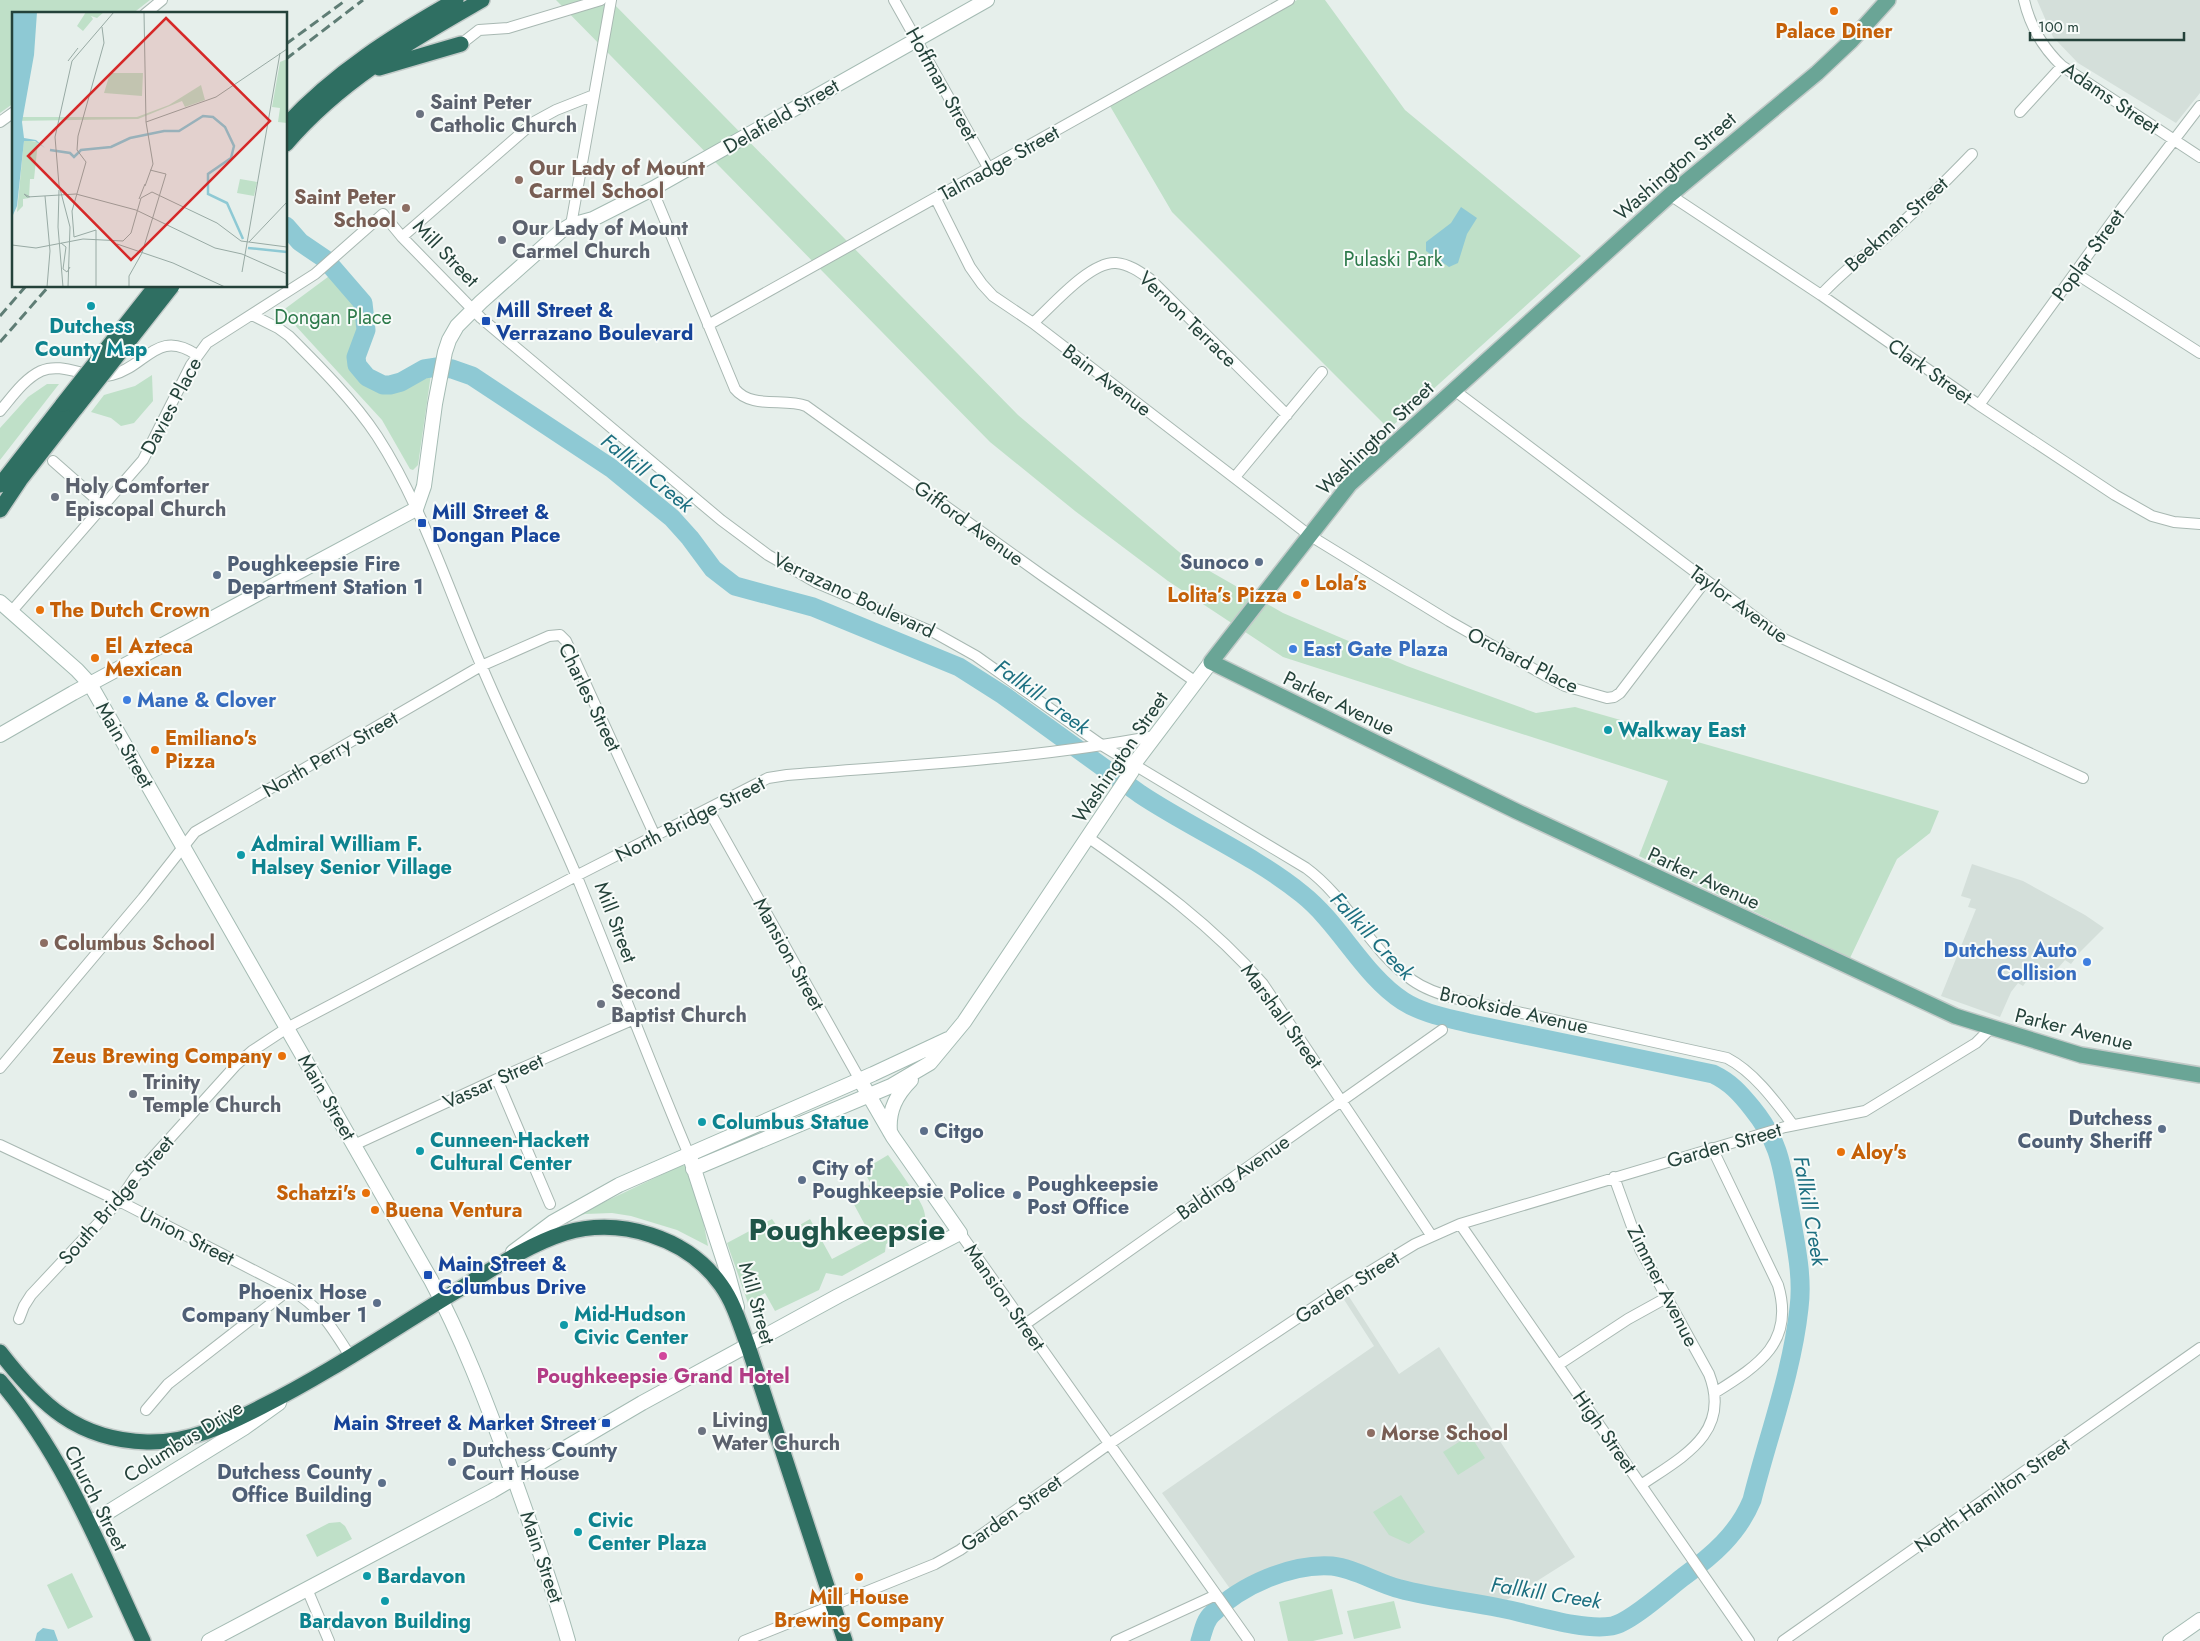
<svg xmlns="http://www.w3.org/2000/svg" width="2200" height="1641" viewBox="0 0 2200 1641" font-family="Jost,sans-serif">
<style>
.built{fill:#d4dfda}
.green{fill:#bfe0c8}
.water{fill:#8ec9d4}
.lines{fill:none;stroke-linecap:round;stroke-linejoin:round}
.river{stroke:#8ec9d4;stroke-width:19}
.street-casing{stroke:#a8b8b2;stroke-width:12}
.secondary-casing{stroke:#a4bbb3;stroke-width:16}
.primary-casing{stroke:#c2cac8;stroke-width:18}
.highway-casing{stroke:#c2cac8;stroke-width:18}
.street{stroke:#fff;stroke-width:10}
.secondary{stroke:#fff;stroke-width:14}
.primary{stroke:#6aa596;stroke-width:15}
.highway{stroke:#2f6f62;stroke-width:15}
.rail{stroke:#5f7d75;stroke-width:3;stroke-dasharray:10 5;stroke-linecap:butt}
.highway-bridge-casing{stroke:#c2cac8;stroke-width:18;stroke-linecap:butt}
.highway-bridge{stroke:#2f6f62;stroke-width:15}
.food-dot{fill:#e8710a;stroke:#f7fbf9;stroke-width:2}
.worship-dot{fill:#6b7280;stroke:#f7fbf9;stroke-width:2}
.education-dot{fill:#8d6e63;stroke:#f7fbf9;stroke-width:2}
.culture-dot{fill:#0f9aa8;stroke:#f7fbf9;stroke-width:2}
.transit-dot{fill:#1a4fb4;stroke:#f7fbf9;stroke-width:2}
.service-dot{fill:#5c6f8a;stroke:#f7fbf9;stroke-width:2}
.shop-dot{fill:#3f7fe0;stroke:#f7fbf9;stroke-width:2}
.hotel-dot{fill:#d1479c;stroke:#f7fbf9;stroke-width:2}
.labels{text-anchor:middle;stroke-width:4;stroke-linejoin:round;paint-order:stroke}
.food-label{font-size:20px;font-weight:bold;fill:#c56008;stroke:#f7fbf9;text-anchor:start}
.street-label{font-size:20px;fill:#24423a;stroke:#f7fbf9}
.worship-label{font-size:20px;font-weight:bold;fill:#5b616d;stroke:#f7fbf9;text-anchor:start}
.education-label{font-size:20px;font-weight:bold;fill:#785e54;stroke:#f7fbf9;text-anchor:start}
.park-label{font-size:20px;fill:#2d7a4b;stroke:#f7fbf9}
.transit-label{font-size:20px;font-weight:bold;fill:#164399;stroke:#f7fbf9;text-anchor:start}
.culture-label{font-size:20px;font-weight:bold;fill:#0d838f;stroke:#f7fbf9;text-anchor:start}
.service-label{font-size:20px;font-weight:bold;fill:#4e5e75;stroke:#f7fbf9;text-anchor:start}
.shop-label{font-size:20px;font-weight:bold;fill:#366cbe;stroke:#f7fbf9;text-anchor:start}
.hotel-label{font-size:20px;font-weight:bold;fill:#b23c85;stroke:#f7fbf9}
.water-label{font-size:21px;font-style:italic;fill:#1c6f80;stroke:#f7fbf9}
.town-label{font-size:30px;font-weight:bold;fill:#1f5548;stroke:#f7fbf9}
.inset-river{fill:none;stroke:#8ec9d4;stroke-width:2.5}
.inset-road{fill:none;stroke:#98aaa4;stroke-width:1}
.view{fill:#d62828;fill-opacity:0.15;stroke:#d62828;stroke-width:2.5}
.inset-edge{fill:none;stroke:#24423a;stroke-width:2.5}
</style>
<rect width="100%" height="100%" fill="#e6efeb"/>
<path class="built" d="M2037,0H2200V93L2176,123L2078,63L2053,37Z
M1972,864L2023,881L2085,915L2104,928L2080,952L2071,964L2065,960L2052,975L2038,965L2023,986L2018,983L2011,992L2000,1017L1941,996L1976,909L1968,907L1971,899L1961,896Z
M1348,1295L1399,1374L1439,1347L1575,1557L1502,1603L1401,1586L1351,1566L1336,1562L1322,1561L1287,1567L1267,1573L1231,1590L1162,1493L1374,1346L1343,1298Z"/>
<path class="green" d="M0,0H150L132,14H14V103L0,113Z
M556,0H610L1018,415L1185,557L1283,613L1407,666L1536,713L1575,707L1939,811L1930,833L1897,859L1850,958L1639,856L1668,781L1283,657L1168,581L1075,511L990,442Z
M1297,0H1325L1405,110L1581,256L1389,429L1172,212L1110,106Z
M336,271C346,284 363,295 366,311C367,320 367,330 364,338C358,357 348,367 371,379C377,383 383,385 390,385C405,384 415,368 432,367L418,465L413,470L410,469L382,420L282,311Z
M152,375L153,401L134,423L121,426L111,418L91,412L104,395L135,386Z
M47,384H59L0,460V428L28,397Z
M888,1155C896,1166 904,1177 911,1188C926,1209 935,1225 907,1241L899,1237L886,1244L885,1252L842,1276L826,1273L819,1290L775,1311L765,1293L748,1303L727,1243L772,1219L783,1235L810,1219L832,1259L872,1238L850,1197L871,1184L863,1170Z
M687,1165L698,1194L708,1246L677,1230L631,1216L612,1213L585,1214L560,1223L680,1166Z
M1470,1435L1485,1458L1458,1475L1443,1452Z
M1401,1495L1425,1532L1409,1544L1389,1535L1373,1512Z
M340,1522L345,1526L352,1539L317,1557L306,1535L329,1523Z
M72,1573L93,1617L68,1629L47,1585Z
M1332,1589L1343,1634L1313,1641H1288L1279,1602Z
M1394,1601L1401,1628L1354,1639L1347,1611Z"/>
<path class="water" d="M1461,207L1477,218L1467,234L1458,263L1449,267L1426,251V242L1451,223Z
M43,1628L54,1630L58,1641H35L37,1633Z"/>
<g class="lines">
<path class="river" d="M286,226L300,242L325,259L363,303L366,330L356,357L357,365L367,377L383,385H390L401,382L424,369L437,367L452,369L472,376L611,468L672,518L690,538L713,569L735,586L813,607L959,667L1003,695L1140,794C1191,828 1254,855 1302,894C1340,924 1363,975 1403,1001C1423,1014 1449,1018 1472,1024L1713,1074C1730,1082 1740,1093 1752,1108C1783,1146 1782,1172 1791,1217C1796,1247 1803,1277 1799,1308C1792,1373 1768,1436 1752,1500C1738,1534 1712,1556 1683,1577C1666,1590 1630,1623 1612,1626C1581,1631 1532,1614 1500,1608C1467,1601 1433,1598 1400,1589C1379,1584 1354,1568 1332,1566C1292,1563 1241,1585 1212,1614C1205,1620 1203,1632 1200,1641"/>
<defs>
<path id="street" d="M894,0L989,169
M2024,0C2030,26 2043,48 2062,66L2200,157
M145,14L162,0
M461,44L479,30L508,28L601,0
M2020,112L2062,66
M0,122L14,112
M652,189L735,389C751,409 784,398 806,406L1043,576L1196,682
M1670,195L1821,295L1979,405L2115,495L2152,516L2174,522L2200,524
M936,199L970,267L982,284L993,296L1033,323L1309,535L1449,621L1546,676L1565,686L1607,698L1614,697L1620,693L1706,580
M571,225L611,0
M402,237L534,122L556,110L594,95
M2075,273L2200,353
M1821,295C1841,273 1861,258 1884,239C1915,212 1944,183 1972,154
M252,315L278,328L289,336C319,366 354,401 377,436C423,507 448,590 482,667C512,738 547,806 577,877C615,970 650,1063 689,1155
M1033,323C1051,307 1090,261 1116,263C1129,264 1140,272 1150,279L1287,415
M708,325L1289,0
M1454,390L1784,639L2083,778
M1979,405L2122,208L2200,106
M0,411C12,397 24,379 41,371C64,361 89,381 112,375C147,366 157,328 197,355
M53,461L104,506
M1235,477L1322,372
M11,612L143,460L191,365L207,343L315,274L383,214L402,237L481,318L721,520L768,555L817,583L935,633L976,656L1103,746L1306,868C1347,898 1370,950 1412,980C1426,990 1442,995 1458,999L1727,1058C1754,1072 1775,1101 1793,1125
M708,809L860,1080
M1089,838C1152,882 1213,926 1263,984L1431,1235
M0,1068L143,898L195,832L481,666L549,636L560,635L566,641L655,836
M497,1079L550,1204
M0,1145L119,1201L290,1289C321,1308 331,1326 350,1356
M354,1145L497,1079L632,1020
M1712,1148L1778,1285C1795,1342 1759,1365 1716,1392
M1614,1177L1640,1249L1709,1374C1732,1433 1682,1457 1641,1485
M1460,1224L1749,1641
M960,1233L1249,1641
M19,1319L24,1306L31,1295L119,1201L135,1177L236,1065L252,1051L287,1028L576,876L768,778L787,775C910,765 1034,759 1155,736
M1024,1325L1442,1030
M1558,1365L1628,1319L1666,1298
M146,1410L168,1384L290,1289
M307,1589L329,1641
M744,1641L935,1564L960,1550L1109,1444L1341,1289L1415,1244L1460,1224L1785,1127L1865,1111L1976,1043L1991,1028
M1116,1641L1216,1595
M1783,1641L2200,1348"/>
<path id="secondary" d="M0,602L77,670L90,684L431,1280C462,1338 485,1399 508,1461C529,1521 551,1580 568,1641
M0,735L73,693L416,509L424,486L435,404L445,352L449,340L457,326L481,302L561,231L571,225L593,219L652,189L987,0
M890,1132C888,1111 896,1095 911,1080
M691,1160L728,1274L737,1307
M693,1169L891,1086L930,1063L964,1022L1132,771L1134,764L1211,662
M513,1252L553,1222L619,1185L873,1074L948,1039
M89,1524L244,1428L279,1403
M209,1641L492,1491L642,1403L838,1296L960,1233L893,1137L860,1080
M2170,1641L2200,1620"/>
<path id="primary" d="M1888,0L1851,41L1817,73L1670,195L1350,484L1211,662L1516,811L1955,1016L2081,1055L2200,1075"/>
<path id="highway" d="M379,68L461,44
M286,125C335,72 394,35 456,0
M286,144C342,79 409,42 482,0
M0,485L63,404
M0,510L20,480L76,408
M0,1352C40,1404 77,1440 147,1442C189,1443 224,1426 261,1407C329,1373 393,1329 458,1290C491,1270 527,1245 565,1233C620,1217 687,1237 721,1285C734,1303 740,1325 748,1346L845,1641
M0,1381C65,1457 101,1551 143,1641"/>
</defs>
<use href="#street" class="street-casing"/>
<use href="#secondary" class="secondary-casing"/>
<use href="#primary" class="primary-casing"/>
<use href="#highway" class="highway-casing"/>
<use href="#street" class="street"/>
<use href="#secondary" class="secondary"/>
<use href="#primary" class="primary"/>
<use href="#highway" class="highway"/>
<path class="rail" d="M286,44L346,0
M286,59L363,0
M0,316L26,286
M0,342L49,286"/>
<defs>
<path id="highway-bridge" d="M63,404L156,286
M76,408L172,286"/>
</defs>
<use href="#highway-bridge" class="highway-bridge-casing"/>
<use href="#highway-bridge" class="highway-bridge"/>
</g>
<g class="food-dot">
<circle cx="1834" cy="11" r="5"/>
<circle cx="1305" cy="583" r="5"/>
<circle cx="1297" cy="595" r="5"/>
<circle cx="40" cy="610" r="5"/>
<circle cx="95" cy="658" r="5"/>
<circle cx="155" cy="750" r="5"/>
<circle cx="282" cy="1056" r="5"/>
<circle cx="1841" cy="1152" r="5"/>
<circle cx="366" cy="1193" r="5"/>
<circle cx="375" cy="1210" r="5"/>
<circle cx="859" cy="1577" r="5"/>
</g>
<g class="worship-dot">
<circle cx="420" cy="114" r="5"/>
<circle cx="502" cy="240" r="5"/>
<circle cx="55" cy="497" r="5"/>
<circle cx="601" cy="1004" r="5"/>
<circle cx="133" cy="1094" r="5"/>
<circle cx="702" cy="1431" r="5"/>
</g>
<g class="education-dot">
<circle cx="519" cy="180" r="5"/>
<circle cx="406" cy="208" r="5"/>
<circle cx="44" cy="943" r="5"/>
<circle cx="1371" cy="1433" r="5"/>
</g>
<g class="culture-dot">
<circle cx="91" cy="306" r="5"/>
<circle cx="1608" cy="730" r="5"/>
<circle cx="241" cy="855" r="5"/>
<circle cx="702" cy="1122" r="5"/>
<circle cx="420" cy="1151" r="5"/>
<circle cx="564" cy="1325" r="5"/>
<circle cx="578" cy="1532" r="5"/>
<circle cx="367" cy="1576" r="5"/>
<circle cx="385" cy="1601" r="5"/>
</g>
<g class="transit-dot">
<rect x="481" y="316" width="10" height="10" rx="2.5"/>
<rect x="417" y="518" width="10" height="10" rx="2.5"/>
<rect x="423" y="1270" width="10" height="10" rx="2.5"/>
<rect x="601" y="1418" width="10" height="10" rx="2.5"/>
</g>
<g class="service-dot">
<circle cx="1259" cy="562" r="5"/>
<circle cx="217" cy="575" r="5"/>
<circle cx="2162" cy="1129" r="5"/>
<circle cx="924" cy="1131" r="5"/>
<circle cx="802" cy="1180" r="5"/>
<circle cx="1017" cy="1195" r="5"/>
<circle cx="377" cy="1303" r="5"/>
<circle cx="452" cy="1462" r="5"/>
<circle cx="382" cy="1483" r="5"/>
</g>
<g class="shop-dot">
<circle cx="1293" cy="649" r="5"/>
<circle cx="127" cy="700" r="5"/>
<circle cx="2087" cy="962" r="5"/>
</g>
<circle class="hotel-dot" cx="663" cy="1356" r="5"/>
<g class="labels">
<g class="food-label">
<text x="1834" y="38" text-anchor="middle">Palace Diner</text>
<text x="1315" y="590">Lola’s</text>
<text x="1287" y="602" text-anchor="end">Lolita’s Pizza</text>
<text x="50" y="617">The Dutch Crown</text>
<text x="105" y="653">El Azteca<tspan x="105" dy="23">Mexican</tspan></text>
<text x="165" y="745">Emiliano's<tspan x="165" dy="23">Pizza</tspan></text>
<text x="272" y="1063" text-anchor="end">Zeus Brewing Company</text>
<text x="1851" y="1159">Aloy's</text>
<text x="356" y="1200" text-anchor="end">Schatzi's</text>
<text x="385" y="1217">Buena Ventura</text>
<text x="859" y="1604" text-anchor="middle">Mill House<tspan x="859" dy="23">Brewing Company</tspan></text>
</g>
<g class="street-label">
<text transform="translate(942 84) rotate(61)" y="7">Hoffman Street</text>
<text transform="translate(2111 98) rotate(34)" y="7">Adams Street</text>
<text transform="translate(781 116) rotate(-30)" y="7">Delafield Street</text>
<text transform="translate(999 163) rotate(-29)" y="7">Talmadge Street</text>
<text transform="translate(1675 166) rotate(-41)" y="7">Washington Street</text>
<text transform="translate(1896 224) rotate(-42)" y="7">Beekman Street</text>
<text transform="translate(446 253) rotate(46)" y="7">Mill Street</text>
<text transform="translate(2088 255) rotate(-54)" y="7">Poplar Street</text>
<text transform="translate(1188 319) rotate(44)" y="7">Vernon Terrace</text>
<text transform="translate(1930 371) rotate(35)" y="7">Clark Street</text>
<text transform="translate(1107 380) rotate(37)" y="7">Bain Avenue</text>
<text transform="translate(171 406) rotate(-62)" y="7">Davies Place</text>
<text transform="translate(1375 438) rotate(-44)" y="7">Washington Street</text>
<text transform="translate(969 523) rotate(36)" y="7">Gifford Avenue</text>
<text transform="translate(854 595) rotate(25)" y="7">Verrazano Boulevard</text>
<text transform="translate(1739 604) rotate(36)" y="7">Taylor Avenue</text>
<text transform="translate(1523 660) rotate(27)" y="7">Orchard Place</text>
<text transform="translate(590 697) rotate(64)" y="7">Charles Street</text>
<text transform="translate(1339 703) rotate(26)" y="7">Parker Avenue</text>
<text transform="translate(125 745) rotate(60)" y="7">Main Street</text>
<text transform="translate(330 754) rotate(-30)" y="7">North Perry Street</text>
<text transform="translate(1120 757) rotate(-56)" y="7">Washington Street</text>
<text transform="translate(690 819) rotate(-27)" y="7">North Bridge Street</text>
<text transform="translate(1704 878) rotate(25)" y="7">Parker Avenue</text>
<text transform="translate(616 922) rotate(69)" y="7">Mill Street</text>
<text transform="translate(789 954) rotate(61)" y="7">Mansion Street</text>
<text transform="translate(1514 1010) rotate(13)" y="7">Brookside Avenue</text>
<text transform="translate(1282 1016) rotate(54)" y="7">Marshall Street</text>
<text transform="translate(2074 1029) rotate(14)" y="7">Parker Avenue</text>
<text transform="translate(493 1081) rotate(-24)" y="7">Vassar Street</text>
<text transform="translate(327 1097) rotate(60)" y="7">Main Street</text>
<text transform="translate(1724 1145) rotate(-16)" y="7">Garden Street</text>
<text transform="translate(1233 1177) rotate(-35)" y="7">Balding Avenue</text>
<text transform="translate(116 1200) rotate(-49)" y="7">South Bridge Street</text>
<text transform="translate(187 1236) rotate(27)" y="7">Union Street</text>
<text transform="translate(1663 1286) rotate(63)" y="7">Zimmer Avenue</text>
<text transform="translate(1347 1287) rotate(-32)" y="7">Garden Street</text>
<text transform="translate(1005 1297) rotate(55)" y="7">Mansion Street</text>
<text transform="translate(757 1303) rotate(74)" y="7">Mill Street</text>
<text transform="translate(1605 1432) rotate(55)" y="7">High Street</text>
<text transform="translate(183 1441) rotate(-32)" y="7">Columbus Drive</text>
<text transform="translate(1992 1495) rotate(-35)" y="7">North Hamilton Street</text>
<text transform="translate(96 1498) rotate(63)" y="7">Church Street</text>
<text transform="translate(1011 1513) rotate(-35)" y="7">Garden Street</text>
<text transform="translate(542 1557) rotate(71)" y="7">Main Street</text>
</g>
<g class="worship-label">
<text x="430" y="109">Saint Peter<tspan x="430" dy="23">Catholic Church</tspan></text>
<text x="512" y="235">Our Lady of Mount<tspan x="512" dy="23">Carmel Church</tspan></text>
<text x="65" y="493">Holy Comforter<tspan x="65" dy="23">Episcopal Church</tspan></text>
<text x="611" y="999">Second<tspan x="611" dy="23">Baptist Church</tspan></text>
<text x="143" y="1089">Trinity<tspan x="143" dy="23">Temple Church</tspan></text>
<text x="712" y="1427">Living<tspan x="712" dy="23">Water Church</tspan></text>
</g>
<g class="education-label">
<text x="529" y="175">Our Lady of Mount<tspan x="529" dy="23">Carmel School</tspan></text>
<text x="396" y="204" text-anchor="end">Saint Peter<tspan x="396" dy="23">School</tspan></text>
<text x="54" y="950">Columbus School</text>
<text x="1381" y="1440">Morse School</text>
</g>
<g class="park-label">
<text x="1393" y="266">Pulaski Park</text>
<text x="333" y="324">Dongan Place</text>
</g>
<g class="transit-label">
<text x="496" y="317">Mill Street &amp;<tspan x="496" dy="23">Verrazano Boulevard</tspan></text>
<text x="432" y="519">Mill Street &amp;<tspan x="432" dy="23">Dongan Place</tspan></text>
<text x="438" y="1271">Main Street &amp;<tspan x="438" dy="23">Columbus Drive</tspan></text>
<text x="596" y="1430" text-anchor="end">Main Street &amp; Market Street</text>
</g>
<g class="culture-label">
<text x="91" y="333" text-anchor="middle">Dutchess<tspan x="91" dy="23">County Map</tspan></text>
<text x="1618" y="737">Walkway East</text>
<text x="251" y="851">Admiral William F.<tspan x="251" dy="23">Halsey Senior Village</tspan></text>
<text x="712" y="1129">Columbus Statue</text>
<text x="430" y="1147">Cunneen-Hackett<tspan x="430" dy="23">Cultural Center</tspan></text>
<text x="574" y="1321">Mid-Hudson<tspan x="574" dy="23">Civic Center</tspan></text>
<text x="588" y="1527">Civic<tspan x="588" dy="23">Center Plaza</tspan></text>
<text x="377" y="1583">Bardavon</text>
<text x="385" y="1628" text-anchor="middle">Bardavon Building</text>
</g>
<g class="service-label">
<text x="1249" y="569" text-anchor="end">Sunoco</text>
<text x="227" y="571">Poughkeepsie Fire<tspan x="227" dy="23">Department Station 1</tspan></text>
<text x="2152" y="1125" text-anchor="end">Dutchess<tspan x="2152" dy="23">County Sheriff</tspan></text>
<text x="934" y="1138">Citgo</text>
<text x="812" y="1175">City of<tspan x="812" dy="23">Poughkeepsie Police</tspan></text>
<text x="1027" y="1191">Poughkeepsie<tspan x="1027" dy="23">Post Office</tspan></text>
<text x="367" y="1299" text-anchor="end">Phoenix Hose<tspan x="367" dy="23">Company Number 1</tspan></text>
<text x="462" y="1457">Dutchess County<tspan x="462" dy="23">Court House</tspan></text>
<text x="372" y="1479" text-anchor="end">Dutchess County<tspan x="372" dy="23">Office Building</tspan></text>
</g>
<g class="shop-label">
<text x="1303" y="656">East Gate Plaza</text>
<text x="137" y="707">Mane &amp; Clover</text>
<text x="2077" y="957" text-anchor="end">Dutchess Auto<tspan x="2077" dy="23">Collision</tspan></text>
</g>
<g class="hotel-label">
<text x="663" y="1383">Poughkeepsie Grand Hotel</text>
</g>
<g class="water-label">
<text transform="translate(647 473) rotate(39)" y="7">Fallkill Creek</text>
<text transform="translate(1042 697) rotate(36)" y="7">Fallkill Creek</text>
<text transform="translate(1372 936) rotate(47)" y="7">Fallkill Creek</text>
<text transform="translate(1810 1211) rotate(80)" y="7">Fallkill Creek</text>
<text transform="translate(1546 1593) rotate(9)" y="7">Fallkill Creek</text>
</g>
<g class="town-label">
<text x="847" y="1240">Poughkeepsie</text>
</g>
</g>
<g transform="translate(12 12)">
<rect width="275" height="275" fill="#e6efeb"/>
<path d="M74,0H92L85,6L79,4L81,7L71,19L65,14ZM275,47V111L266,110L268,96L260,95L268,50ZM98,61H131L130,84L92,81ZM189,73L193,88L173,95L170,89L126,107L0,109V105H125L157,93ZM12,128L26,130L22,167H18L17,186L11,187V194L5,200ZM228,167L245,170L242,184L225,181Z" fill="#bfe0c8"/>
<path d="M0,0H25L22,43L10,110L12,126L24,128L33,136L23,129H12L5,194L1,203L0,232Z" fill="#8ec9d4"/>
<path class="inset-river" d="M38,138L58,141L62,145L69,138L99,135L118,126L152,119H167L191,104L201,105L213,115L222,134L219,146L196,162V182L215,191L231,227M236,236L275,240"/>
<path class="inset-road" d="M132,0L134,110L204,85L275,37M56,49L66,36M133,174L141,152L134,110M47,178L46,215L51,275M33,184L38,239L35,275M18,185L12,182L15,185L64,182L124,198L203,236L230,242L275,262M127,187L133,172M237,230L275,190M49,231L54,235L51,257L55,260L58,255M105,232L161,251L213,275M0,233L24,236L71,227L111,229L119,221L129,186L140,180L205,211L229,229L275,235M230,260L268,41M56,275L58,215L47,173L43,125L60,49L102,0M84,275V218L62,225L60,199L74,150L65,138L66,124L92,31L90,15M117,275V264L130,241L154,162L138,158"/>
<path class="view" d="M154,6L258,109L119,248L16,144Z"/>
<rect width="275" height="275" class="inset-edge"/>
</g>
<path d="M2030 32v8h154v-8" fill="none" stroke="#24423a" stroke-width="2.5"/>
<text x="2038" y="32" font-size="15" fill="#24423a" stroke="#f7fbf9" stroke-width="4" paint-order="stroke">100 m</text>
</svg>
